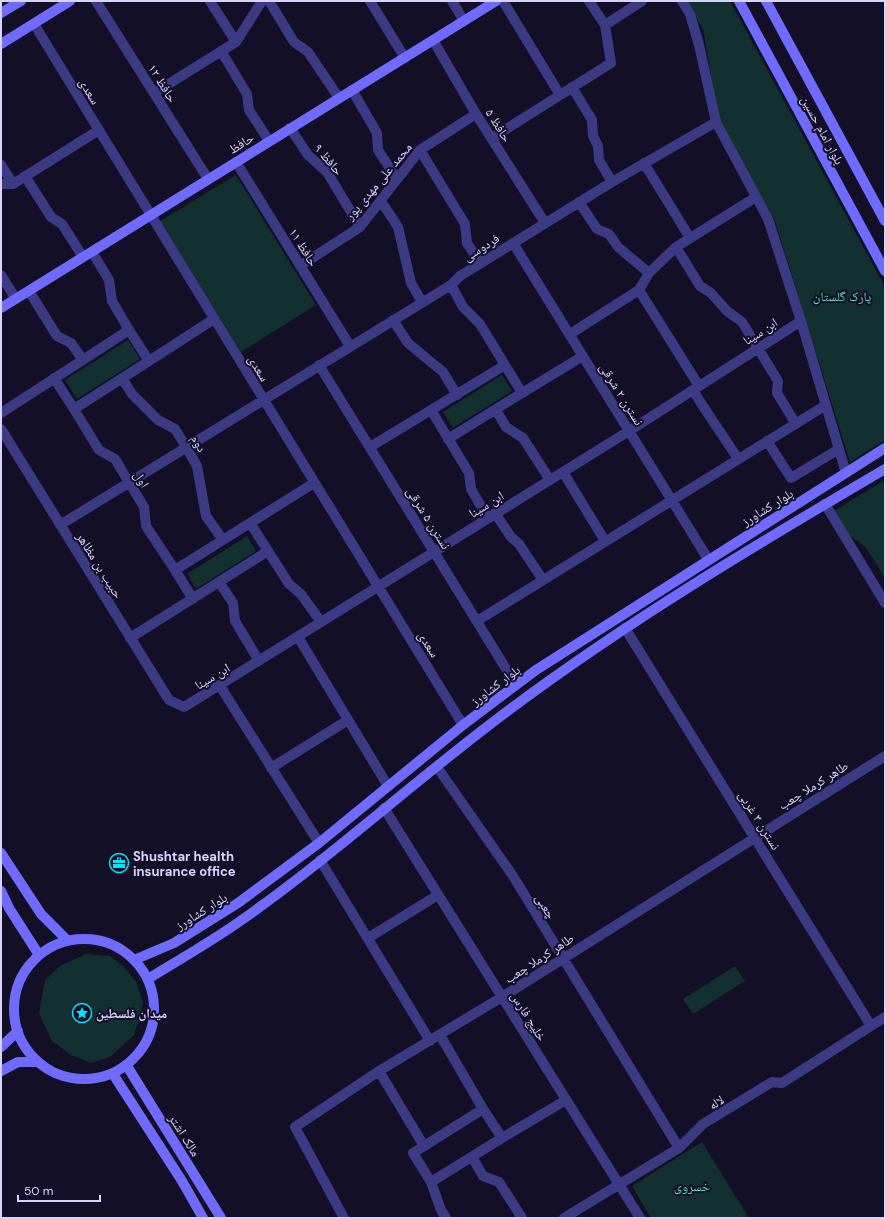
<svg xmlns="http://www.w3.org/2000/svg" width="886" height="1219" viewBox="0 0 886 1219" font-family="'DM Sans','Noto Naskh Arabic',sans-serif">
<style>
.green{fill:#12302f}
.lines{fill:none;stroke-linecap:round;stroke-linejoin:round}
.street{stroke:#3d3a85;stroke-width:10}
.secondary{stroke:#6f6bff;stroke-width:10}
.labels{text-anchor:middle;stroke-width:4;stroke-linejoin:round;paint-order:stroke}
.street-label{font-size:13px;fill:#d9d4ff;stroke:#130f26}
.park-label{font-size:13px;fill:#5fe0c0;stroke:#130f26}
.poi-label{font-size:13px;font-weight:bold;fill:#d9d4ff;stroke:#130f26;text-anchor:start}
</style>
<rect width="100%" height="100%" fill="#130f26"/>
<path class="green" d="M686,1H730L885,287V440L850,462L775,221L719,120L703,29Z
M236,175L316,305L241,352L160,221Z
M128,340L140,359L77,399L65,380Z
M502,375L512,391L453,428L443,412Z
M885,480V578L865,546L847,534L834,511Z
M247,536L256,551L196,589L187,574Z
M86,954L110,956L123,966L136,981L143,1003L134,1035L110,1057L91,1063L71,1055L52,1041L39,1014L45,980L60,966Z
M735,966L745,981L693,1014L683,999Z
M702,1142L749,1218H651L632,1186Z"/>
<g class="lines">
<path class="street" d="M96,1L208,179
M210,1L236,42
M269,1L294,42L308,52L339,98
M370,1L405,58
M452,1L464,21
M503,1L560,95
M589,1L605,25
M682,1L690,14L699,45L716,122L768,219L801,321L846,473
M34,24L463,725
M433,40L476,114L545,223
M221,51L247,94L249,110L269,141
M572,87L592,120L593,136L598,146L599,160L612,182
M352,90L377,133L378,150L397,179
M154,93L236,42L262,1
M290,128L308,155L327,172L360,227
M492,138L611,63L605,25L642,1
M420,150L465,224L467,243L480,263
M236,162L350,346
M644,163L690,238
M1,165L13,184
M25,176L51,217L62,224L83,257
M1,184H13L99,130
M381,201L398,227L411,283L422,302
M579,202L597,229L609,234L618,247L649,273
M513,243L708,559
M676,247L700,286L711,293L727,311L742,322L778,381L777,393L796,424
M92,252L109,280L112,301L129,330
M300,266L360,227L420,150L476,114
M1,275L16,299
M451,285L463,307L480,324L505,365
M639,290L699,386
M29,291L57,336L71,343L83,360
M393,320L408,343L443,372L457,395
M570,334L639,290L649,273L676,247L756,197
M149,361L214,319
M319,365L516,685
M122,378L132,394L158,420L175,429L186,447L197,466L206,516L223,540
M693,390C707,414 723,435 738,459
M522,393L583,356
M74,409L99,450L115,459L144,507L146,526L175,570
M496,410L506,427L523,438L550,480
M1,413L129,330L149,361L74,409L54,378
M1,429L169,700L184,707L629,431L801,321
M448,439L522,393L505,365L431,410L469,473L471,489L488,518
M767,441L791,478L839,449
M370,447L431,410
M563,472L605,541
M825,504L885,603
M495,513L511,537L519,544L543,580
M250,523L314,483
M60,525L451,285L460,276L612,182L716,122
M268,551L289,584L301,594L321,622
M219,582L233,603L235,621L259,661
M477,621L826,405
M625,628L871,1026
M298,637L388,786
M130,638L268,551L250,523L175,570L193,599
M220,686L319,843
M437,767L513,876L679,1148
M271,768L348,720
M384,808L640,1218
M320,860L430,1041
M368,938L438,895
M440,1035L483,1109
M379,1071L424,1146
M502,1138L566,1100
M472,1157L483,1176L499,1182L522,1218
M431,1182L502,1138L483,1109L413,1153L431,1182L441,1210L446,1218
M344,1218L295,1127L379,1071L502,997L885,756
M564,1218L679,1148L703,1124L772,1082L782,1083L885,1017"/>
<path class="secondary" d="M739,1L885,271
M766,1L885,221
M1,13L21,1
M1,44L70,1
M1,308L496,1
M1,853L41,914L68,941
M1,891L9,908L39,955
M14 1009a70 70 0 1 1 140 0a70 70 0 1 1-140 0Z
M134,960L174,943L238,903L319,843L463,725L536,670L885,448
M148,979C177,961 207,944 236,924C331,858 416,779 509,710C628,621 757,544 885,469
M1,1047L18,1031
M127,1066L221,1218
M1,1071L18,1062H38
M113,1074L182,1181L203,1218"/>
</g>
<defs>
<symbol id="office-ring" viewBox="-11 -11 22 22"><circle r="9.5" fill="#130f26" stroke="#00e5ff" stroke-width="1.5"/><path d="M-6-3h4V-5.5h4V-3h4V5H-6ZM-1-4.5V-3h2v-1.5ZM-6 0V1H6V0Z" fill="#00e5ff"/></symbol>
<symbol id="sight-ring" viewBox="-11 -11 22 22"><circle r="9.5" fill="#130f26" stroke="#00e5ff" stroke-width="1.5"/><path d="M0-6L1.8-2.2L6-1.7L2.9 1.2L3.7 5.4L0 3.3L-3.7 5.4L-2.9 1.2L-6-1.7L-1.8-2.2Z" fill="#00e5ff"/></symbol>
</defs>
<g fill-rule="evenodd">
<use href="#office-ring" x="108" y="852" width="22" height="22"/>
<use href="#sight-ring" x="71" y="1002" width="22" height="22"/>
</g>
<g class="labels">
<g class="street-label">
<text transform="translate(163 83) rotate(58)" y="5">حافظ ۱۲</text>
<text transform="translate(90 91) rotate(59)" y="5">سعدی</text>
<text transform="translate(499 125) rotate(58)" y="5">حافظ ۵</text>
<text transform="translate(823 130) rotate(62)" y="5">بلوار امام حسین</text>
<text transform="translate(241 143) rotate(-32)" y="5">حافظ</text>
<text transform="translate(329 159) rotate(50)" y="5">حافظ ۹</text>
<text transform="translate(378 181) rotate(-50)" y="5">محمد علی مهدی پور</text>
<text transform="translate(304 247) rotate(58)" y="5">حافظ ۱۱</text>
<text transform="translate(481 247) rotate(-32)" y="5">فردوسی</text>
<text transform="translate(760 331) rotate(-33)" y="5">ابن سینا</text>
<text transform="translate(259 368) rotate(59)" y="5">سعدی</text>
<text transform="translate(622 394) rotate(58)" y="5">نسترن ۲ شرقی</text>
<text transform="translate(199 443) rotate(59)" y="5">دوم</text>
<text transform="translate(142 479) rotate(59)" y="5">اول</text>
<text transform="translate(486 504) rotate(-32)" y="5">ابن سینا</text>
<text transform="translate(767 507) rotate(-32)" y="5">بلوار کشاورز</text>
<text transform="translate(429 518) rotate(58)" y="5">نسترن ۵ شرقی</text>
<text transform="translate(100 565) rotate(58)" y="5">حبیب بن مظاهر</text>
<text transform="translate(429 644) rotate(58)" y="5">سعدی</text>
<text transform="translate(212 676) rotate(-31)" y="5">ابن سینا</text>
<text transform="translate(495 685) rotate(-37)" y="5">بلوار کشاورز</text>
<text transform="translate(813 785) rotate(-32)" y="5">طاهر کرملا چعب</text>
<text transform="translate(760 820) rotate(58)" y="5">نسترن ۳ غربی</text>
<text transform="translate(546 906) rotate(59)" y="5">چعبی</text>
<text transform="translate(201 911) rotate(-32)" y="5">بلوار کشاورز</text>
<text transform="translate(539 958) rotate(-33)" y="5">طاهر کرملا چعب</text>
<text transform="translate(529 1016) rotate(58)" y="5">خلیج فارس</text>
<text transform="translate(716 1102) rotate(-32)" y="5">لاله</text>
<text transform="translate(185 1135) rotate(58)" y="5">مالک اشتر</text>
</g>
<g class="park-label">
<text x="842" y="301">پارک گلستان</text>
<text x="692" y="1191">خسروی</text>
</g>
<g class="poi-label">
<text x="133" y="861">Shushtar health<tspan x="133" dy="15">insurance office</tspan></text>
<text x="96" y="1018">میدان فلسطین</text>
</g>
</g>
<rect width="886" height="1219" fill="none" stroke="#d9d4ff" stroke-width="4"/>
<path d="M18 1195v6h82v-6" fill="none" stroke="#d9d4ff" stroke-width="2"/>
<text x="24" y="1195" font-size="12" fill="#d9d4ff" stroke="#130f26" stroke-width="3" paint-order="stroke">50 m</text>
</svg>
